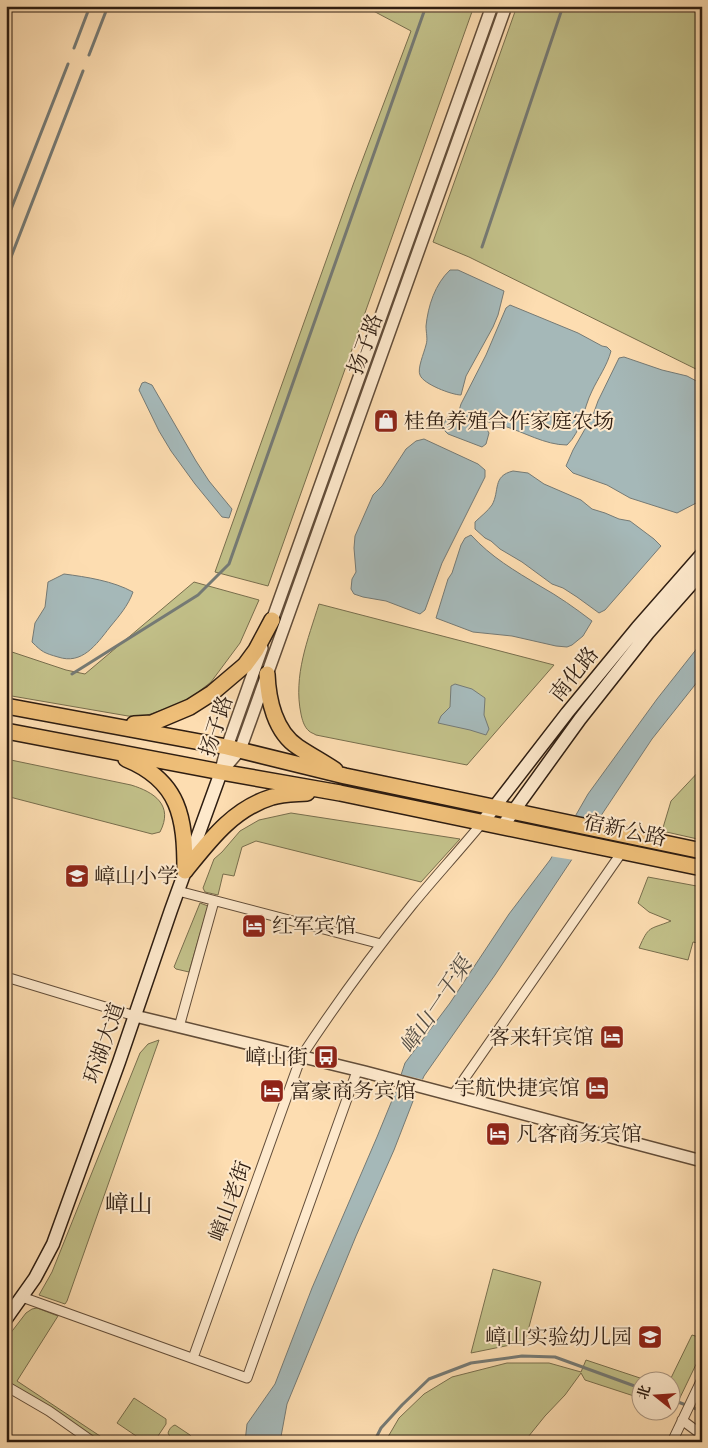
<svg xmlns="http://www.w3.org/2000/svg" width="708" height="1448" viewBox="0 0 708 1448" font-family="Cardo,'Noto Serif SC',serif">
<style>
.green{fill:#c2c089;stroke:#786e4d}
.water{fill:#a5b8b8;stroke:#757a75}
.pier{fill:#fdddb1}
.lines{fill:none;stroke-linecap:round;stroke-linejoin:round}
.stream{stroke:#757a75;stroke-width:3}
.minor-casing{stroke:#624d39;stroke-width:11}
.tertiary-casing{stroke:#624d39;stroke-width:14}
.secondary-casing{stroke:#2e1d11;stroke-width:15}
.trunk-casing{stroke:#2e1d11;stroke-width:18}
.minor{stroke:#fee9cc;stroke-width:9}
.tertiary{stroke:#fee9cc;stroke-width:11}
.secondary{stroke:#fee9cc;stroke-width:12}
.trunk{stroke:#eebe78;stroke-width:15}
.labels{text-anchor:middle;stroke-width:4;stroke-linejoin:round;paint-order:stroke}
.street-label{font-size:21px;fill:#2e1d11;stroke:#fee9cc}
.poi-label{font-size:21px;fill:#2e1d11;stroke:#fee9cc;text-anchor:start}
.water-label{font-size:22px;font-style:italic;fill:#524c43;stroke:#fee9cc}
.quarter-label{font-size:24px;fill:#2e1d11;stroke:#fee9cc}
</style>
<rect width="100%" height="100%" fill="#fdddb1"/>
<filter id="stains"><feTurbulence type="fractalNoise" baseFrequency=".004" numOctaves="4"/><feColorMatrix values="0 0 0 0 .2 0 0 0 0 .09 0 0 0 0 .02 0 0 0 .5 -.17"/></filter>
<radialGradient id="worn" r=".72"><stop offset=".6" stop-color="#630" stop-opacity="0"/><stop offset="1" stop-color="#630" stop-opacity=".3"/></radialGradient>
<path class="green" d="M364,6H474L268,586L215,572L353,185L411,31Z
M517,6H702V372L469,257L433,242Z
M194,582L259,600L240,643L211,682L193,696L179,704L142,717L128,716L6,695V667L12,652L66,670L85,674Z
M319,604L554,665L467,765L316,735C313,733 311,733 309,731C304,727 302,719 301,714C293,676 308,639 319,604Z
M6,759L131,785C154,792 174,805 160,832L152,834L6,796Z
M702,768V840L662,831L671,801Z
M291,813L460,839L421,882L256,841L242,847L234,876L223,874L218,895L205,892L203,888L214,859L222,852L240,831L259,820Z
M648,877L702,887V944L693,942L688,960L639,948C649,925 649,930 671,921L649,912L638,903Z
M200,903L208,906L189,972L176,969L174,967Z
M159,1040L67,1301L65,1304L39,1295L52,1272L140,1053L148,1044Z
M493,1269L541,1282L525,1342L471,1353Z
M37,1308L58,1316L17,1381L109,1442H100L6,1382V1339L26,1313L32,1309Z
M692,1335L702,1338V1352L675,1408L671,1407L670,1380Z
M586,1360L646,1380H640V1398L585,1380L581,1373L565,1395L545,1416L524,1442H385L399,1418L424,1394L452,1377L507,1363H549L581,1372Z
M134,1398L166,1419V1424L154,1442H145L117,1423Z
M175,1425L190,1435L193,1438L192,1442C182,1442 173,1444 168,1433C169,1430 171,1426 175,1425Z"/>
<path class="water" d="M450,270H458L504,291L498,315L493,327L466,376L461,395C452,395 423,384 420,375C417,369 424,353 426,345C428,339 426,333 426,326C428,306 435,284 450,270Z
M510,305L578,333L602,346L607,347L611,351C607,366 598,378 592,391C583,409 582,431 567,445C545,445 524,432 504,426C489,421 473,420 458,414L461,404L486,355L506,308Z
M624,357L662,370L687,376L702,384V500L677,513L630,498L607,485L573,473L566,466L573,450L593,415L598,401L619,358Z
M145,382L152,385L196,461L209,481L232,509L229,518L222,517L195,484L171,451L159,431L139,390L142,383Z
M447,417H454L486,428L489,433L486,444L482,447L448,434L442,428Z
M424,439L478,464L485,470V477L442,563L425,610L420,614L386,601L363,597L354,594L351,589L352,579L356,572L354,548L355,536L373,495L382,486L406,449L416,441Z
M513,471L528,473L544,484L581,500L592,509L605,513L619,519L630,521L654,539L661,546L605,610L599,613L577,597L563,588L552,584L522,562L500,549L491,541L485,538L475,529V522C480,517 488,511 492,505C500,491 492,476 513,471Z
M471,535C491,557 515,571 540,586C558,596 575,608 592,621L583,636L572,645L567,647L556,646L512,636L473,632L436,618L448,579L452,573L461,545L465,538Z
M64,574C87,577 113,581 133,592C128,606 119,616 110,627C96,645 82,665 58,657C44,653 42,652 32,642L35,623L45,607L48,582Z
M702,642V676L652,739L495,975L424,1076L413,1101L394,1150L356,1236L287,1404L280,1442H245L247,1424L275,1384L312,1288L377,1137L395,1093L405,1063L450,1003L509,914L550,860L588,794L657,699Z
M455,684L472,689L485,698L484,715L489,729L486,735L470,730L438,723L441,716L450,707L451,686Z"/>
<path class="pier" d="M573,815L600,821L574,860L549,856Z
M399,1074L425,1080L417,1097L393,1091Z"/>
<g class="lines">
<path class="stream" d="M74,48L90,6
M89,55L108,6
M6,222L68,64
M482,247L563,6
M6,270L83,71
M72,674L198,595L229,564L426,6
M670,1399L702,1411
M374,1442L381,1428L402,1405L429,1379L471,1363L522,1356L555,1357L640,1388"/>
<defs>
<path id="minor" d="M178,891L381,944
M6,977L135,1016
M179,1027L214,901
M453,1095L622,852
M22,1297L247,1378L357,1071
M193,1358L301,1057C336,1004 373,953 412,905C435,877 459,851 482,823
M6,1386L49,1411L93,1442
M682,1420L702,1435
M672,1442L702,1379"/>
<path id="tertiary" d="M270,626L492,6
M221,770L227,747L262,648
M221,772L240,750L506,6
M135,1016L365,1072L702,1161"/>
<path id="secondary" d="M482,823L567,713L637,628L702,554
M502,827L580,719L648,633L702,572
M6,1319L35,1278L53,1244L119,1062L171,910L221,772"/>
<path id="trunk" d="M267,674C268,700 275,732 298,747C310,755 323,762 335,770
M6,706L227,747L345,776L702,851
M134,724L152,723L190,707L212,693L245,665L256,650L272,620
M6,731L221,772L340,793L702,868
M126,759C180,781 185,818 185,871
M185,871C210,840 233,809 272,797C283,794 295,794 307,793"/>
</defs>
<use href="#minor" class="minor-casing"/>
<use href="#tertiary" class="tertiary-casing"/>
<use href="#secondary" class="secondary-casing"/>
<use href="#trunk" class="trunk-casing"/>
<use href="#minor" class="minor"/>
<use href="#tertiary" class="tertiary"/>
<use href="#secondary" class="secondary"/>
<use href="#trunk" class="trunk"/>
</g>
<defs>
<symbol id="shop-square" viewBox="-11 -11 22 22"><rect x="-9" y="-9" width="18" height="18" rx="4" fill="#8f2418" stroke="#fee9cc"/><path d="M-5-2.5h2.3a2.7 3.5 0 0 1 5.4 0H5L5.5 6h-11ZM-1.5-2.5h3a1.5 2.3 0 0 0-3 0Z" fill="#fff"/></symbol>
<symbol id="school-square" viewBox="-11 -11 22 22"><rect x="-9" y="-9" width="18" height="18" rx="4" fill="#8f2418" stroke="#fee9cc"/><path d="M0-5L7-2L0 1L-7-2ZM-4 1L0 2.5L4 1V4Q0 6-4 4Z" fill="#fff"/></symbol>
<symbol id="hotel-square" viewBox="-11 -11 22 22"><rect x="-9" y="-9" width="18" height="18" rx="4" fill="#8f2418" stroke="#fee9cc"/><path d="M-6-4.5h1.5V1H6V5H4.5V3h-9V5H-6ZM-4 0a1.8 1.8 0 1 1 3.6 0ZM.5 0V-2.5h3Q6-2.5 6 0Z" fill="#fff"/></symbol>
<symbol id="bus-square" viewBox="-11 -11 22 22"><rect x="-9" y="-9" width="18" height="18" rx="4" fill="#8f2418" stroke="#fee9cc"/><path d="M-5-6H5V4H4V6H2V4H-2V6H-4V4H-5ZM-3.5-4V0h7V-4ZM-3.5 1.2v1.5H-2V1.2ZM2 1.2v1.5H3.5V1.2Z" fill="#fff"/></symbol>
</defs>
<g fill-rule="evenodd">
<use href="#shop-square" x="372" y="407" width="28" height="28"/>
<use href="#school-square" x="63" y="862" width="28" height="28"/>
<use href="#hotel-square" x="240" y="912" width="28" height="28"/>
<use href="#hotel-square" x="598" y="1023" width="28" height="28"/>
<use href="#bus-square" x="312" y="1043" width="28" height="28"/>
<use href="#hotel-square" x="583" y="1074" width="28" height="28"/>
<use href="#hotel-square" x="258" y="1077" width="28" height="28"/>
<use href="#hotel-square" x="484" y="1120" width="28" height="28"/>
<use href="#school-square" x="636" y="1323" width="28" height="28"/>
</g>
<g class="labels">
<g class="street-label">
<text transform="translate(365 344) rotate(-70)" y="7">扬子路</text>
<text transform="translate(574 674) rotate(-51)" y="7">南化路</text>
<text transform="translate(216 726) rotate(-72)" y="7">扬子路</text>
<text transform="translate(625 830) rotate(12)" y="7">宿新公路</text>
<text transform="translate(104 1043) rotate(-71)" y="7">环湖大道</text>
<text transform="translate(230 1201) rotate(-70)" y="7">嶂山老街</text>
</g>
<g class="poi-label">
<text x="404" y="428">桂鱼养殖合作家庭农场</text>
<text x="94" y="883">嶂山小学</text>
<text x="272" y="933">红军宾馆</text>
<text x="594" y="1044" text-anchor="end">客来轩宾馆</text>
<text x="308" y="1064" text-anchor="end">嶂山街</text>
<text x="580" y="1095" text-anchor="end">宇航快捷宾馆</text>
<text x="290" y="1098">富豪商务宾馆</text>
<text x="516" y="1141">凡客商务宾馆</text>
<text x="632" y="1344" text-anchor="end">嶂山实验幼儿园</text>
</g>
<g class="water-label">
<text transform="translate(435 1005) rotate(-56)" y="8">嶂山一干渠</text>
</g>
<g class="quarter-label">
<text x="129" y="1212">嶂山</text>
</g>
</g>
<rect width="708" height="1448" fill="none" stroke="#fdddb1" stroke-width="25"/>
<rect x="8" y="8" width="693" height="1433" fill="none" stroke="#2e1d11" stroke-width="2.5"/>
<rect x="12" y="12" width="683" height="1423" fill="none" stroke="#2e1d11"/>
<g transform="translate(656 1396) rotate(287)"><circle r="24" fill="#fee9cc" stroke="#ab9781"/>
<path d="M0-4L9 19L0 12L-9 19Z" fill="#8f2418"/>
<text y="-8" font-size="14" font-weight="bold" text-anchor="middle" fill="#2e1d11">北</text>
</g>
<rect width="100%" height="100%" filter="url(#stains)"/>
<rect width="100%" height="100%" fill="url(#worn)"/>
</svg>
